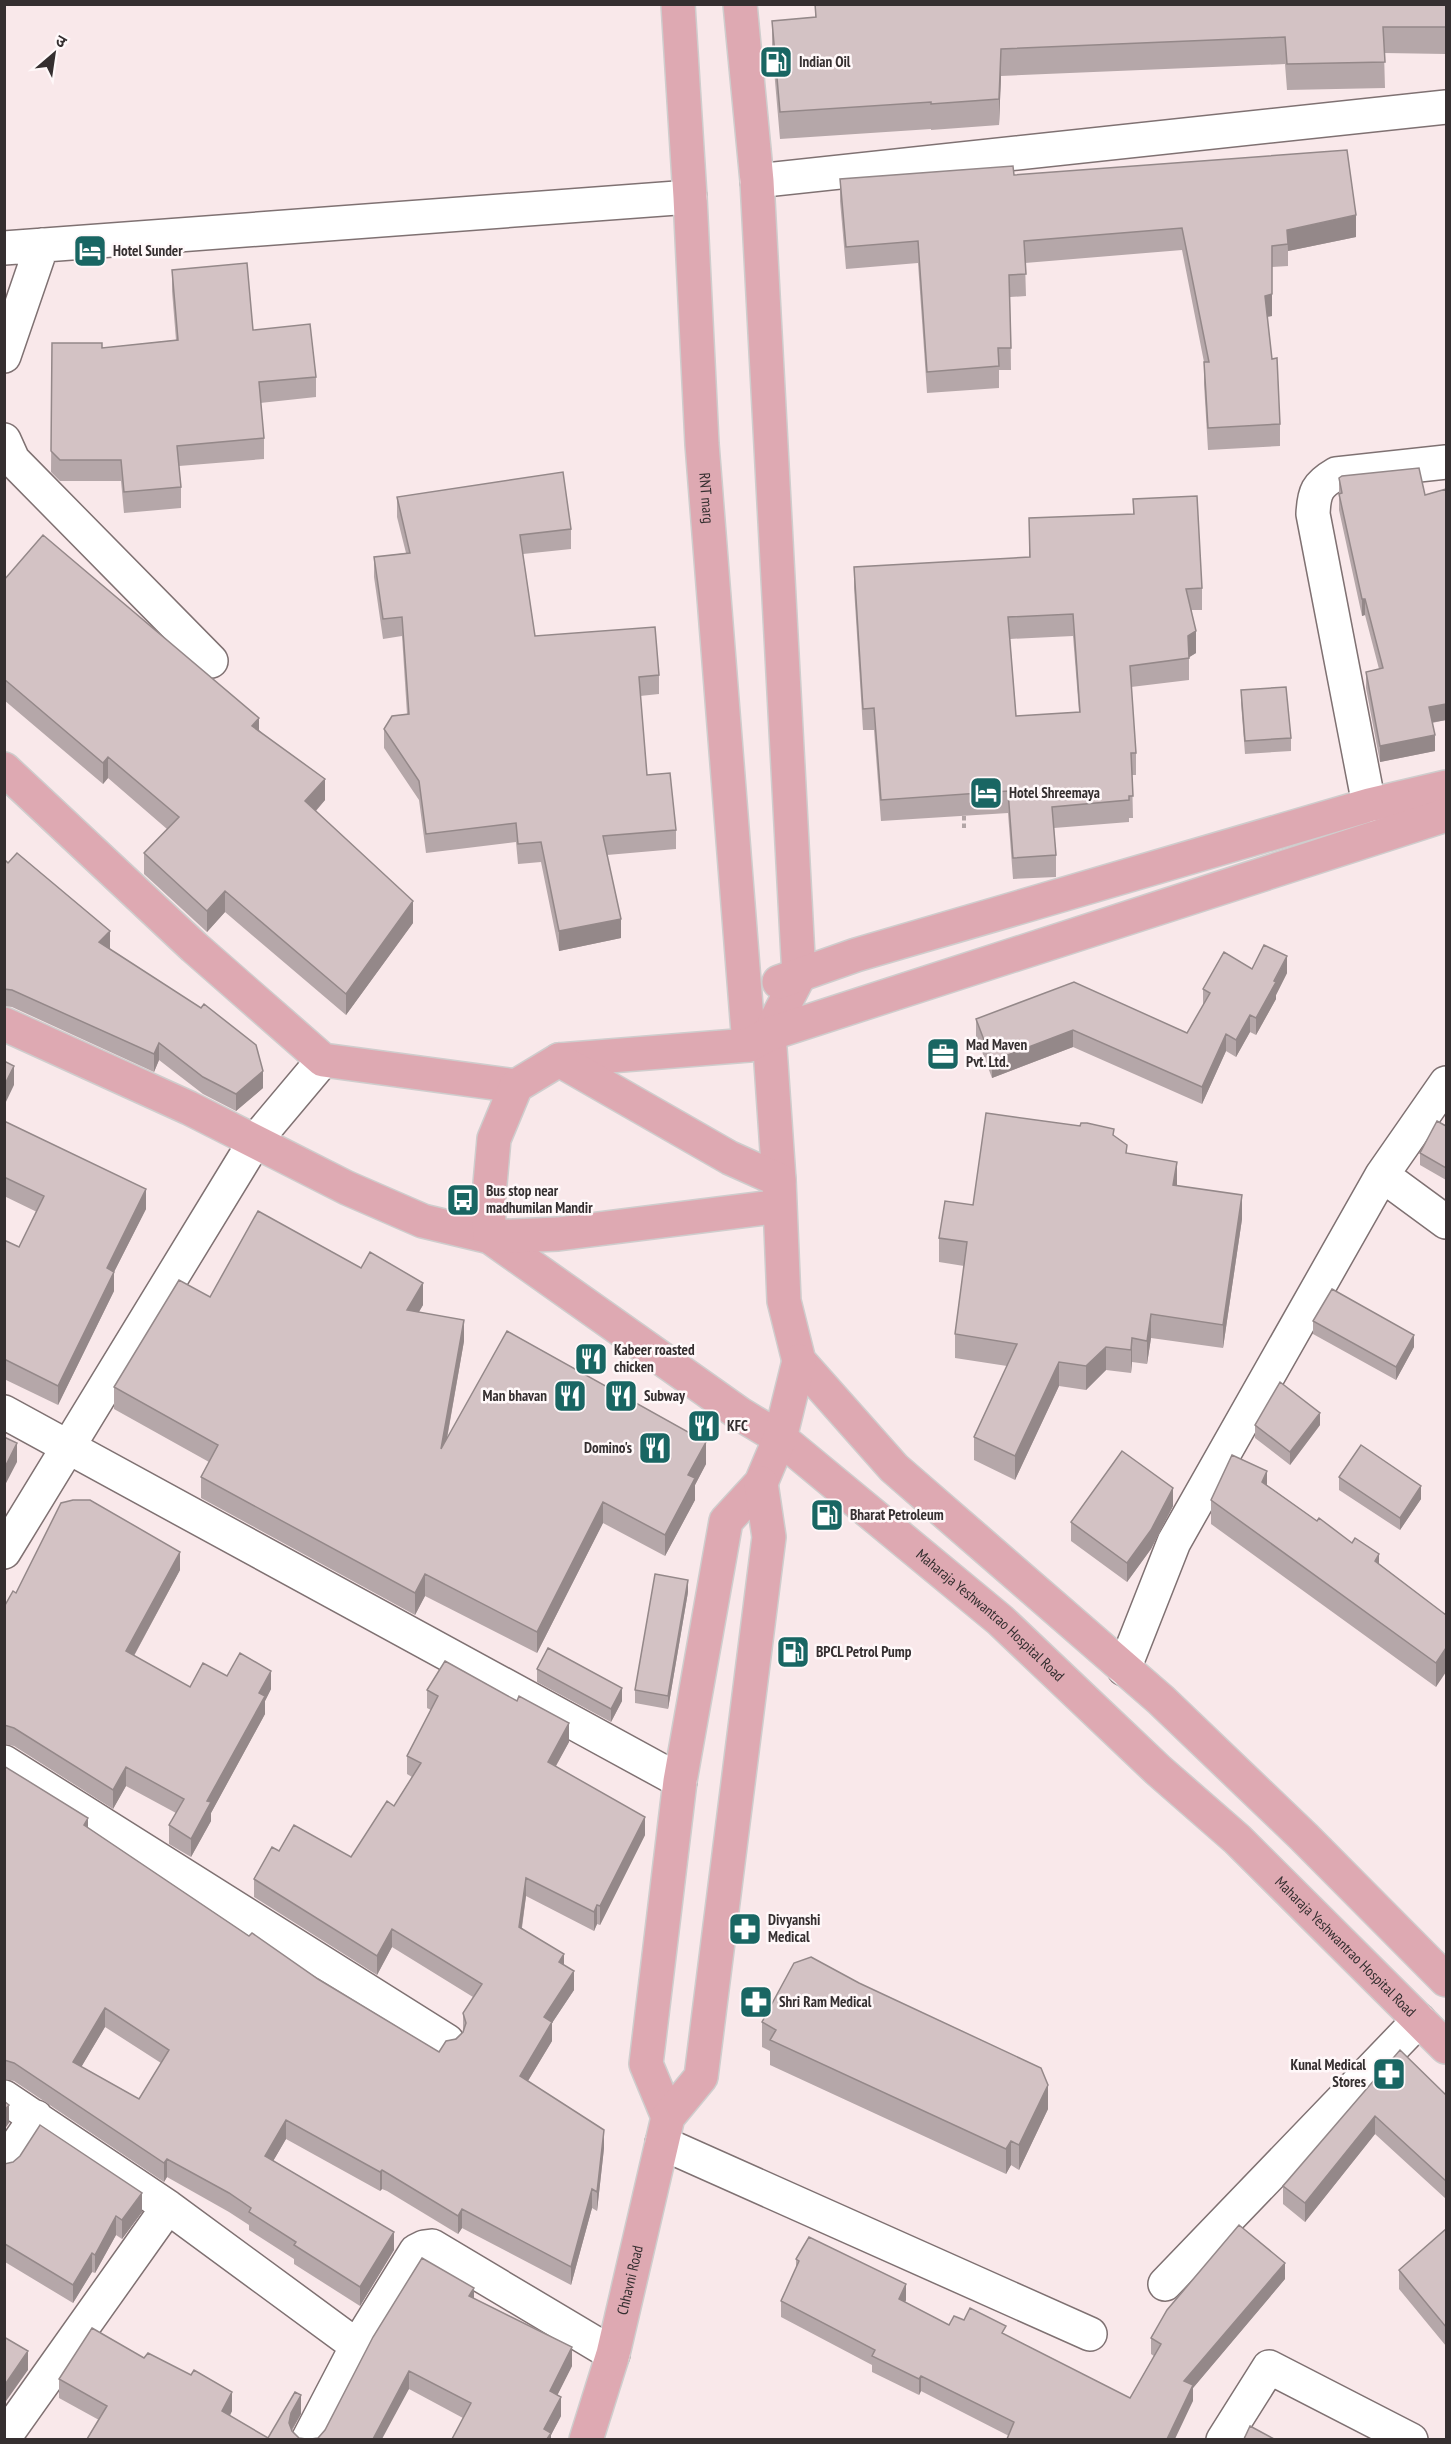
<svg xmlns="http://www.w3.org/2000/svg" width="1451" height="2444" viewBox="0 0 1451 2444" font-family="'PT Sans Narrow','Noto Sans Devanagari',sans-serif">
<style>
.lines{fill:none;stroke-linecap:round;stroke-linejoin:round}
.minor-casing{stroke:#7f7172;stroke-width:36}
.major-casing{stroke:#cfcdcd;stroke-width:36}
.path{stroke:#b2a5a6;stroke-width:4;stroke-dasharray:4.5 3;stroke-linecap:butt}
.minor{stroke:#fff;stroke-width:33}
.major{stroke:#dea9b2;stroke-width:33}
.wall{fill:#b5a7a9;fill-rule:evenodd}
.shaded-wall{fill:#948889}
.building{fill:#d3c2c4;stroke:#948889;stroke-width:1.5;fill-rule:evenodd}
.labels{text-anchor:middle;stroke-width:5;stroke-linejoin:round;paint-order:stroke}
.poi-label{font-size:15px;font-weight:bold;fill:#352f30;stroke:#fff8f9;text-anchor:start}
.street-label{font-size:15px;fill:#352f30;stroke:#fff8f9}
</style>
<rect width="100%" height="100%" fill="#f9e8ea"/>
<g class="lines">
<defs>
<path id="minor" d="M757,181L1446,107
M4,248L690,197
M4,356L42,245
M4,440L13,460L211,661
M1369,805L1313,514C1314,492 1317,485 1336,474L1446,462
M1382,1175L1446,1222
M4,1412L680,1781
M4,1552L255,1141L323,1060
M1124,1669L1174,1542L1382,1175L1446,1083
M4,1762L447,2041
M4,2097L168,2207L357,2346
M662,2143L1090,2334
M4,2164L36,2117
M1165,2284L1419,2020
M4,2438L168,2207
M308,2440L357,2346L416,2251L424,2247L432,2246L613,2354
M1223,2440L1269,2367L1411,2440"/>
<g id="major">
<path id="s1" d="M678,4L690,197L702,444L749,1045"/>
<path d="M740,4L757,181L799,976L769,1034L779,1180"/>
<path d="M4,769L194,947L323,1060L516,1086"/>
<path d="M779,982L856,955L1369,805L1446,787"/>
<path id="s2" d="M4,1024L189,1108L347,1188L423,1221L490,1237L740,1414L780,1438L1000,1620L1158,1770L1237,1839L1446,2047"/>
<path d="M559,1060L749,1045L769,1034L1446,815"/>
<path d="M780,1206L558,1234L490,1237L488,1206L494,1139L516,1086L559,1060L730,1158L779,1180L784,1301L799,1361L894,1468L1161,1700L1304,1837L1446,1980"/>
<path d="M668,2117L646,2064L680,1781L726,1521L761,1483L780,1438L799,1361"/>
<path id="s3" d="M586,2440L613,2354L668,2117L701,2077L769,1537L761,1483"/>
</g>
</defs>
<use href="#minor" class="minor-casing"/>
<use href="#major" class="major-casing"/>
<path class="path" d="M964,816V830"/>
<use href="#minor" class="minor"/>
<use href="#major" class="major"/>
</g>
<path class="wall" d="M815,4H1446V54L1384,53L1385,88L1287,90L1285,64L1001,76L999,125L931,130V129L780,139L772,47V21L815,17Z
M1014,175L1356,237L1288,251V266L1272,267V316L1267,317L1280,424V446L1208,450L1204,384V362L1182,250L1025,263L1026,296L1010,297L1011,370H999V388L927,393L918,263L846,269L840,201V179Z
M172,270L316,377V397L260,403L264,438V459L179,466L181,487V508L124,513L121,481H60L51,472L52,343L102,348L176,340L172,291Z
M1339,478L1446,720L1432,723L1435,751L1380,762L1366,688V672L1379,669L1365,615L1362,616L1339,510Z
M397,497L571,529V549L523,554L535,636L659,675V694L640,696L647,775L676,830V849L607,855L621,938L559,951L541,862L518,864L516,842L426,853L419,800L384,748V729L407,714L402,636L383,639L374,577V557L406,553L397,517Z
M1133,499L1202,588V610H1191L1196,653L1189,657V680L1131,687L1136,753V775H1132L1133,818H1129V822L1054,828L1056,855V877L1013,879L1008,813L881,821L874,730H863L854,588V567L1029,557V518L1133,514ZM1073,636L1079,712L1016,716L1010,639Z
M4,580L259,730L325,800L316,811L413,923L346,1015L225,912L207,932L144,874V853L167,829L108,778L103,784L4,700Z
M1241,690L1291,738V751L1245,754L1241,703Z
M4,859L110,948V949L263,1088L236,1111L203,1094L159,1060L154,1072L12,1007L4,1006Z
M1252,969L1287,973L1276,995V999L1256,1035L1250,1032L1236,1057L1226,1051L1202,1104L1073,1047L992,1078L976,1036V1019L1187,1033L1203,1006V989Z
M4,1121L146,1209L114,1272V1291L58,1405L4,1379V1240L19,1247L37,1212L4,1196Z
M1446,1126V1180L1420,1165V1153Z
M1114,1136L1127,1154L1177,1185L1242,1219L1223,1348L1151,1338L1147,1364L1132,1362L1131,1373L1106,1370L1086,1390L1059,1386L1015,1480L974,1460V1437L1007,1366L955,1358V1334L964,1266L939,1262V1238L973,1205Z
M210,1297L423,1305L419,1312L464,1341L447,1439L706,1464L695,1485V1500L665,1556L603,1523L537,1653L425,1596L415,1615L201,1498V1477L209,1462L114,1409V1387Z
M1313,1321L1414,1347L1396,1380L1313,1334Z
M1255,1425H1320L1290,1465L1255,1438Z
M1339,1477L1421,1499L1400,1530L1339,1490Z
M1267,1485L1317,1521L1379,1564L1446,1615L1436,1687L1211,1524V1500Z
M1173,1506L1151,1549L1127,1582L1071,1541V1522Z
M180,1570L134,1656L190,1687L227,1676L271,1689L265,1701V1714L211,1813V1821L191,1857L169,1844V1825L176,1813L126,1786L113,1809L14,1746L4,1744V1607L16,1593Z
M688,1592L668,1709L635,1703V1690Z
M537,1669L622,1701L611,1722L537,1682Z
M427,1690L569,1742L556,1766L645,1835L600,1925L597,1924L594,1931L526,1896L522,1928L564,1965L574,1990L552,2023V2041L528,2081L604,2148L597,2211L592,2208L571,2285L462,2228L458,2234L387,2191L382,2189L380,2191L286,2139L273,2161L394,2250L360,2306L294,2264V2259L249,2230V2225L229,2212L167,2177L164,2182L14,2081L4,2079V1766L88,1828L249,1936L439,2052L463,2032V2013L473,1997L392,1947L377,1975L254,1897V1879L279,1851L351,1857L394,1806L412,1777L407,1774V1756L431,1710L427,1708ZM105,2027L161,2063L139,2099L81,2067Z
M762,2022L1048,2109L1019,2170L1011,2165L1006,2174L770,2065V2051L762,2047Z
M1400,2050L1446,2095V2199L1375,2134L1305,2222L1283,2204V2186Z
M4,2164L142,2212L122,2239L116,2235L95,2273L92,2272L73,2303L5,2262L4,2263Z
M1446,2229V2346L1399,2289V2270Z
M796,2259L906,2300L905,2302L949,2325L964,2320L1006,2335L1130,2398L1154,2356L1151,2354V2338L1285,2279L1193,2388V2401L1009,2436L921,2391L919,2395L872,2372V2365L781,2317V2301L796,2268Z
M474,2299L572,2366L557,2395L561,2416L551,2435V2439L463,2418L409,2389L318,2438Z
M59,2379L232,2411L230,2416L268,2438L301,2414L292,2431L299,2438L87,2439L99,2420L59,2398Z"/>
<path class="shaded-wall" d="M1001,49V76L999,125V99Z
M1356,215V237L1288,251L1287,230Z
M1272,246V316L1265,317V296Z
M6,485V509L4,512V488Z
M1362,599H1365V615L1362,616Z
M1196,631V653L1188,658V636Z
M1446,704V720L1429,723V707Z
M259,718V739L252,726Z
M1435,735V751L1380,762V746Z
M108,757V778L103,784V763Z
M325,779V800L305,823V801Z
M225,891V912L207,932V911Z
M413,901V923L346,1015V994Z
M621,919V938L559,951V931Z
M110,931V948L99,959V942Z
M1287,956V973L1276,995V999L1256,1035V1018Z
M1250,1015V1032L1236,1057V1040Z
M1073,1030V1047L992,1078V1061Z
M1226,1034V1051L1202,1104V1087Z
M159,1043V1060L154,1072V1054Z
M14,1066V1085L4,1106V1086Z
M263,1071V1088L236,1111V1094Z
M1177,1162V1186L1173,1185Z
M146,1189V1209L114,1272V1291L58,1405V1386L107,1268Z
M1242,1195V1219L1223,1348V1325Z
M423,1283V1305L407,1331V1310Z
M1151,1314V1338L1147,1364V1341Z
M464,1320V1341L441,1471V1449Z
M1414,1335V1347L1396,1380V1367Z
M1132,1338V1362L1131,1373V1350Z
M1106,1347V1370L1086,1390V1366Z
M1059,1362V1386L1015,1480V1456Z
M1320,1413V1425L1290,1465V1452Z
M706,1442V1464L695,1485V1500L665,1556V1535L688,1475Z
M17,1443V1462L4,1487V1469Z
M1267,1471V1496L1262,1482Z
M1421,1486V1499L1400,1530V1518Z
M1173,1488V1506L1151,1549L1127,1582V1563Z
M603,1502V1523L537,1653V1632Z
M180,1552V1570L126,1670V1651Z
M1379,1554V1578L1375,1561Z
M425,1574V1596L415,1615V1593Z
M688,1580V1592L668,1709V1696Z
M1446,1648V1672L1436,1687V1663Z
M271,1671V1689L265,1701V1714L211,1813V1821L191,1857V1839L207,1801L259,1693Z
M622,1688V1701L611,1722V1709Z
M569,1723V1742L548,1780V1762Z
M126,1767V1786L113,1809V1790Z
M645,1817V1835L600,1925V1906Z
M88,1818V1837L84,1825Z
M526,1878V1896L519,1946V1927Z
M597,1905V1924L594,1931V1912Z
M392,1929V1947L377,1975V1956Z
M564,1954V1973L559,1962Z
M574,1971V1990L552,2023V2041L520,2094V2076L544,2017Z
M105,2008V2027L73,2081V2062Z
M1048,2085V2109L1019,2170V2145Z
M9,2105V2123L4,2130V2111Z
M1375,2116V2134L1305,2222V2203Z
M286,2120V2139L265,2175V2156Z
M604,2130V2148L597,2211V2192Z
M1011,2141V2165L1006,2174V2149Z
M167,2159V2177L164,2182V2163Z
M382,2170V2189L380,2191V2172Z
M592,2189V2208L571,2285V2267Z
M142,2193V2212L122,2239V2220Z
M462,2209V2228L458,2234V2216Z
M116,2216V2235L95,2273V2255Z
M394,2232V2250L360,2306V2287Z
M92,2253V2272L73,2303V2285Z
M1285,2263V2279L1193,2388V2401L1175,2439H1167L1184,2381Z
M906,2284V2300L899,2314V2299Z
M474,2288V2306L469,2296Z
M572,2347V2366L550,2410V2391Z
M28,2351V2370L4,2404V2386Z
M409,2371V2389L382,2439H373Z
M921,2376V2391L919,2395V2379Z
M232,2392V2411L222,2429V2411Z
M301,2395V2414L291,2431L289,2423L291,2413Z
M561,2397V2416L551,2435V2439H544V2429Z"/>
<path class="building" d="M815,4H1446V27H1383L1385,62L1287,64L1285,37L1001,49L999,99L931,104V102L780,112L772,21L816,17Z
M1347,150L1356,215L1287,230L1288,244L1272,246V294L1265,296L1272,359L1277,358L1280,424L1208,428L1204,362H1209L1182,228L1024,241L1026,274L1009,275L1011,348H998L999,366L927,372L918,241L846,247L840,179L1013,166L1014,175Z
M247,263L253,330L310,324L316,377L259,382L264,438L177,446L181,487L124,492L121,460H60L51,451L52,343H102V348L178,340L172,270Z
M1419,468L1425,495L1446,489V704L1429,707L1435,735L1380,746L1366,672L1383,668L1365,599H1362L1339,494L1342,493L1339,478L1342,476Z
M563,472L571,529L520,535L535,636L655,627L659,675L639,677L647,775L670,773L676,830L603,836L621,919L559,931L541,842L518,844L516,823L426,834L419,781L384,729L392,716L409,714L402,617L383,619L374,557L410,553L397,497Z
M1197,496L1202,588L1186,589L1196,631L1188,636L1189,658L1130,666L1136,753H1131L1133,796H1129V800L1052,807L1056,855L1013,858L1008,791L881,800L874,708L863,709L854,567L1030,557L1029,518L1134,514L1133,499ZM1073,614L1080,712L1016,716L1008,617Z
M43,535L259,718L252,726L325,779L305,801L413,901L346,994L225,891L207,911L144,853L179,817L108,757L103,763L4,679V580Z
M1286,687L1291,738L1245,741L1241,690Z
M17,853L110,931L99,942L201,1008L204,1004L256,1045L263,1071L236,1094L203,1077L159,1043L154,1054L12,990L4,989V859L8,863Z
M1264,945L1287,956L1274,981L1276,982L1256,1018L1250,1015L1236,1040L1226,1034L1202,1087L1073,1030L992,1061L976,1019L1074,982L1187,1033L1210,993L1203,989L1224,952L1252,969Z
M4,1061L14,1066L4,1086Z
M986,1113L1080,1126L1081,1123H1087L1114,1129L1113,1135L1127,1145L1126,1153L1177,1162L1173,1185L1242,1195L1223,1325L1151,1314L1147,1341L1132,1338L1131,1350L1106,1347L1086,1366L1059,1362L1015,1456L974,1437L1017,1344L955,1334L967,1242L939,1238L945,1201L973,1205Z
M4,1121L146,1189L107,1268L114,1272L58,1386L4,1359V1240L19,1247L44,1196L4,1177Z
M1437,1121L1446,1126V1168L1420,1153Z
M258,1211L361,1268L370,1252L423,1283L407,1310L464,1320L441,1449L507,1331L706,1442L688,1475L695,1478L665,1535L603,1502L537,1632L425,1574L415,1593L201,1477L218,1445L114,1387L179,1280L210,1297Z
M1332,1289L1414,1335L1396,1367L1313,1321Z
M1280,1382L1320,1413L1290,1452L1255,1425Z
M4,1437L17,1443L4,1469Z
M1361,1445L1421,1486L1400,1518L1339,1477Z
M1122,1451L1173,1488L1151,1530L1127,1563L1071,1522Z
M1232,1455L1267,1471L1262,1482L1317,1521L1319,1518L1352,1543L1355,1538L1379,1554L1375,1561L1446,1615V1648L1436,1663L1211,1500Z
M73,1500H90L180,1552L126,1651L190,1687L203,1663L227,1676L240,1653L271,1671L259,1693L265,1696L207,1801L211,1802L191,1839L169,1825L184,1799L126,1767L113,1790L14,1728L4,1725V1607L13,1591L16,1593L61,1503Z
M655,1574L688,1580L668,1696L635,1690Z
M548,1648L622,1688L611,1709L537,1669Z
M445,1661L517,1701L519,1696L569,1723L548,1762L645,1817L600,1906L597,1905L594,1912L526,1878L519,1927L564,1954L559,1962L574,1971L544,2017L552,2022L520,2076L604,2130L597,2192L592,2189L571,2267L462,2209L458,2216L387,2173L382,2170L380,2172L286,2120L265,2156L394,2232L360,2287L294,2245L296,2242L249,2212L251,2208L229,2193L167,2159L164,2163L14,2063L4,2060V1766L88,1818L84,1825L249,1936L252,1933L318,1979L439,2052L446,2041L456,2039L463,2032L466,2023L463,2013L482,1984L392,1929L377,1956L254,1879L272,1847L279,1851L294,1825L351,1857L387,1801L394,1806L421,1763L407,1756L438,1696L427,1690ZM105,2008L169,2050L139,2099L73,2062Z
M811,1957L859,1983L1041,2068L1048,2085L1019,2145L1011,2141L1006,2149L770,2040L776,2030L762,2022L794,1963Z
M1400,2050L1446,2095V2181L1375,2116L1305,2203L1283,2186Z
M4,2101L9,2105L4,2111Z
M40,2125L142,2193L122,2220L116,2216L95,2255L92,2253L73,2285L5,2244L4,2245V2164L13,2162L20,2156Z
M1239,2225L1285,2263L1184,2381L1193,2385L1167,2439H1007L1014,2422L921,2376L919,2379L872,2356L875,2350L781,2301L799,2261L796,2259L809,2237L906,2284L899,2299L949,2325L954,2316L964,2320L970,2308L1006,2326L1002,2333L1130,2398L1161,2344L1151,2338L1167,2310Z
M1446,2229V2327L1399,2270Z
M422,2258L474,2288L469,2296L572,2347L550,2391L561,2397L544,2429L551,2433L547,2439H452L471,2403L409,2371L373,2439H311L318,2438L325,2430L373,2337Z
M92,2328L144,2358L148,2353L191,2375L194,2370L232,2392L222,2411L268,2438L295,2392L301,2395L291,2413L289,2423L292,2431L299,2438L306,2439H87L107,2406L59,2379Z
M4,2337L28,2351L4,2386Z
M1250,2426L1274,2439H1244Z"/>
<defs>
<symbol id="fuel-square" viewBox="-11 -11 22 22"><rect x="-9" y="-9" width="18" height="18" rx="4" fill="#196663" stroke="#fff8f9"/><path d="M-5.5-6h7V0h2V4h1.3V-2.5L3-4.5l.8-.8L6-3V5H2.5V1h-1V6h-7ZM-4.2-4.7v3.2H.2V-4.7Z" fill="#fff"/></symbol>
<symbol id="hotel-square" viewBox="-11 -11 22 22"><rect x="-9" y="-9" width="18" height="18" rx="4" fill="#196663" stroke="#fff8f9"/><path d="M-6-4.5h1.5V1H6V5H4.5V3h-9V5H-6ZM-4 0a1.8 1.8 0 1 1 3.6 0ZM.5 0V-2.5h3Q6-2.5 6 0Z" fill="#fff"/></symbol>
<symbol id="office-square" viewBox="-11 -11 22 22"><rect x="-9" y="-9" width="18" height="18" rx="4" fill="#196663" stroke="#fff8f9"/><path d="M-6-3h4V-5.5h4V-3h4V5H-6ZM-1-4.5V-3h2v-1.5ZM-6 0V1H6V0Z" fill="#fff"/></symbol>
<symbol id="bus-square" viewBox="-11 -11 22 22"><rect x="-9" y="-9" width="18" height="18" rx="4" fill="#196663" stroke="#fff8f9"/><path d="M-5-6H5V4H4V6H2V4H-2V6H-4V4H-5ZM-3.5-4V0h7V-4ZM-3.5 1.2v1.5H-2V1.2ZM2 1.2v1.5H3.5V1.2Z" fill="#fff"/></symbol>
<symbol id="restaurant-square" viewBox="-11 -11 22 22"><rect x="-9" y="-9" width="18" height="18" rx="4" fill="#196663" stroke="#fff8f9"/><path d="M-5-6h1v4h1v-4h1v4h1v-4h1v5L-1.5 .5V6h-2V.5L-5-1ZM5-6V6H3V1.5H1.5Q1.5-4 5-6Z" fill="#fff"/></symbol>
<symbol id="pharmacy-square" viewBox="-11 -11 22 22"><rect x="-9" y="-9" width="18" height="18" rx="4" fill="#196663" stroke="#fff8f9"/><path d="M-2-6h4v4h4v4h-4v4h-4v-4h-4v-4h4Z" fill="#fff"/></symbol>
</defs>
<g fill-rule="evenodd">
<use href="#fuel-square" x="757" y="43" width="38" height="38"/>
<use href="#hotel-square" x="71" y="232" width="38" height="38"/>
<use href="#hotel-square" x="967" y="774" width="38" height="38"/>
<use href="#office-square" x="924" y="1035" width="38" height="38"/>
<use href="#bus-square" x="444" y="1181" width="38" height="38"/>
<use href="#restaurant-square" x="572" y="1340" width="38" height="38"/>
<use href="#restaurant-square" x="551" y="1377" width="38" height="38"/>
<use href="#restaurant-square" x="602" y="1377" width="38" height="38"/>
<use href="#restaurant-square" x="685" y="1407" width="38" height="38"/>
<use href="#restaurant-square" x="636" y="1429" width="38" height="38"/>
<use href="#fuel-square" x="808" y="1496" width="38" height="38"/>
<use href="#fuel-square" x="774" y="1633" width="38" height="38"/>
<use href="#pharmacy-square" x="726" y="1910" width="38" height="38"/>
<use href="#pharmacy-square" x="737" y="1983" width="38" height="38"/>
<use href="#pharmacy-square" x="1370" y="2055" width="38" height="38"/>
</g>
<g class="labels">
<g class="poi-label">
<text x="799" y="67">Indian Oil</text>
<text x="113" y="256">Hotel Sunder</text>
<text x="1009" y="798">Hotel Shreemaya</text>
<text x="966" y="1050">Mad Maven<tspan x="966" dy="17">Pvt. Ltd.</tspan></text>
<text x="486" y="1196">Bus stop near<tspan x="486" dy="17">madhumilan Mandir</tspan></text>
<text x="614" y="1355">Kabeer roasted<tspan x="614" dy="17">chicken</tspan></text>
<text x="547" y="1401" text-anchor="end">Man bhavan</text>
<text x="644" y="1401">Subway</text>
<text x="727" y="1431">KFC</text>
<text x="632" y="1453" text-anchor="end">Domino's</text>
<text x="850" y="1520">Bharat Petroleum</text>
<text x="816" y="1657">BPCL Petrol Pump</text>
<text x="768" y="1925">Divyanshi<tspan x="768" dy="17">Medical</tspan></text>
<text x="779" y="2007">Shri Ram Medical</text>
<text x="1366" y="2070" text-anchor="end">Kunal Medical<tspan x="1366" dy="17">Stores</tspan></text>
</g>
<g class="street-label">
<text dy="5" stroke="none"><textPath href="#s1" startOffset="495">RNT marg</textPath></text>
<text dy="5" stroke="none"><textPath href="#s2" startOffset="1160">Maharaja Yeshwantrao Hospital Road</textPath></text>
<text dy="5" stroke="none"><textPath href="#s2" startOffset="1646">Maharaja Yeshwantrao Hospital Road</textPath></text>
<text dy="5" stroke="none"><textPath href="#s3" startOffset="166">Chhavni Road</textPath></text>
</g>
</g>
<rect width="1451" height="2444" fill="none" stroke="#352f30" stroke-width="12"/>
<g transform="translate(54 54) rotate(29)" stroke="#fff8f9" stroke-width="4.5" paint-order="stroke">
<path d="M0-4.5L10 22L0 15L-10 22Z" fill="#352f30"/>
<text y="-9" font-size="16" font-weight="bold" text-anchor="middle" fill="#352f30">उ</text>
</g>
</svg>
